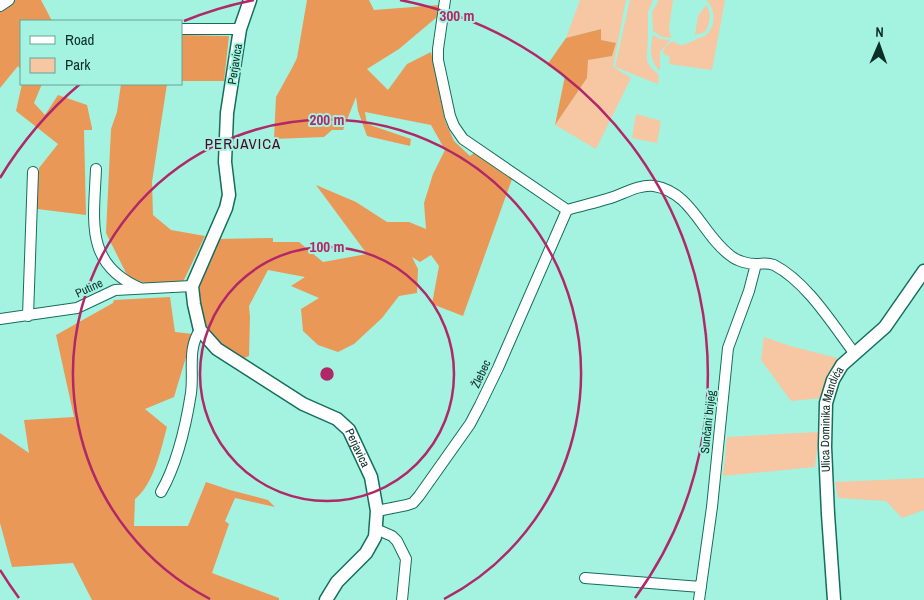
<svg xmlns="http://www.w3.org/2000/svg" width="924" height="600" font-family="'Archivo Narrow',sans-serif">
  <style>
    .green { fill: #f7c6a2 }
    .forest { fill: #e99858 }
    .lines { fill: none; stroke-linecap: round; stroke-linejoin: round }
    .minor-casing { stroke: #156d5e; stroke-width: 12 }
    .tertiary-casing { stroke: #156d5e; stroke-width: 15 }
    .minor { stroke: #fff; stroke-width: 10 }
    .tertiary { stroke: #fff; stroke-width: 12 }
    .ring { fill: none; stroke: #b12868; stroke-width: 2.5 }
    .labels { text-anchor: middle; dominant-baseline: central; stroke-width: 4; stroke-linejoin: round; paint-order: stroke }
    .street-label { font-size: 12px; fill: #0c2e27; stroke: #a4f3e0 }
    .quarter-label { font-size: 15px; letter-spacing: 1px; fill: #4c0a29; stroke: #a4f3e0 }
    .centre { fill: #b12868; stroke: #a4f3e0; stroke-width: 2.5 }
    .ring-label { font-size: 15px; text-anchor: middle; font-weight: bold; fill: #b12868; stroke: #a4f3e0; stroke-width: 4; stroke-linejoin: round; paint-order: stroke }
  </style>
  <rect width="100%" height="100%" fill="#a4f3e0"/>
  <path class="green" d="M 580,0 L 626,0 L 613,67 L 631,78 L 596,149 L 555,125 L 587,78 L 587,60 L 612,56 L 616,43 L 601,40 L 600,29 L 566,38 Z
    M 630,0 L 653,0 L 648,12 L 648,37 L 647,53 L 647,61 L 651,68 L 659,75 L 658,84 L 615,67 Z
    M 659,0 L 673,0 L 669,28 L 671,38 L 662,37 L 653,31 L 652,12 Z
    M 706,0 L 725,0 L 712,70 L 669,64 L 670,57 L 663,54 C 663,47 668,44 673,41 C 681,48 686,44 695,40 C 698,38 702,38 706,35 C 716,27 716,8 706,0 Z
    M 706,5 C 712,13 710,24 705,32 L 695,35 L 698,16 Z
    M 653,35 L 660,39 L 670,40 L 660,52 L 660,71 C 649,61 650,48 653,35 Z
    M 636,114 L 661,121 L 657,143 L 632,138 Z
    M 764,337 L 790,346 L 837,358 L 822,398 L 791,401 L 761,360 Z
    M 819,432 L 815,467 L 723,476 L 727,437 Z
    M 924,478 L 924,510 L 902,518 L 886,501 L 838,498 L 835,482 Z"/>
  <path class="forest" d="M 0,0 L 41,0 L 52,21 L 21,21 L 21,70 L 18,66 L 0,88 Z
    M 307,0 L 369,0 L 374,10 L 439,5 L 437,17 L 399,49 L 367,69 L 388,90 L 407,64 L 431,52 L 445,121 L 454,141 L 470,156 L 474,153 L 512,179 L 463,316 L 432,304 L 439,266 L 431,255 L 420,262 L 412,257 L 418,269 L 417,293 L 399,296 L 382,318 L 354,344 L 338,352 L 318,345 L 303,331 L 301,309 L 319,298 L 291,286 L 305,277 L 268,270 L 249,306 L 250,317 L 249,356 L 242,359 L 215,340 L 203,328 L 196,289 L 216,239 L 273,238 L 273,242 L 299,242 L 323,262 L 367,254 L 316,185 L 356,202 L 387,222 L 409,222 L 426,229 L 424,203 L 433,174 L 445,150 L 431,125 L 365,112 L 367,124 L 411,139 L 410,146 L 367,136 L 358,111 L 356,97 L 343,130 L 332,130 L 324,137 L 274,139 L 276,97 L 292,68 L 297,58 Z
    M 601,29 L 601,40 L 616,43 L 612,56 L 588,60 L 587,78 L 555,125 L 565,76 L 547,65 L 566,38 Z
    M 181,35 L 229,36 L 224,81 L 181,81 Z
    M 22,84 L 42,84 L 34,103 L 45,115 L 58,95 L 87,105 L 92,128 L 92,130 L 84,130 L 86,215 L 37,209 L 39,168 L 58,144 L 16,111 Z
    M 121,84 L 167,84 L 152,182 L 153,215 L 171,230 L 205,236 L 183,282 L 151,285 L 128,277 L 106,233 L 111,129 L 117,112 Z
    M 170,297 L 175,332 L 193,334 L 174,397 L 145,409 L 167,427 C 161,449 154,484 135,499 L 134,526 L 188,526 L 206,482 L 230,490 L 268,500 L 275,507 L 235,498 L 225,521 L 229,524 L 212,573 L 279,598 L 279,600 L 92,600 L 73,563 L 12,567 L 0,523 L 0,433 L 29,453 L 24,420 L 74,417 L 56,335 L 113,303 L 114,300 Z"/>
  <g class="lines">
    <g class="minor-casing">
      <path id="minor" d="M 445,0 L 438,49 L 438,60 L 450,116 L 454,126 L 463,139 L 567,210 C 580,206 594,203 607,199 C 622,195 638,184 654,186 C 692,192 702,235 731,256 C 737,261 748,264 756,264 C 763,264 766,262 774,265 C 807,282 833,325 855,354
        M 0,6 L 9,0
        M 181,29 L 240,29
        M 96,169 C 94,220 84,264 140,288
        M 28,316 L 33,172
        M 0,319 L 77,308 L 115,290 L 192,286
        M 161,492 C 177,464 186,425 191,393 C 194,371 187,349 200,330
        M 377,511 L 407,505 L 413,503 L 419,496 L 470,424 L 480,405 L 498,368 L 567,210
        M 376,529 L 392,536 L 397,541 L 406,559 L 402,600
        M 585,578 L 701,587
        M 699,600 L 712,507 L 728,348 L 749,291 L 756,264"/>
    </g>
    <g class="tertiary-casing">
      <g id="tertiary">
        <path id="s1" d="M 250,0 L 240,29 L 227,113 L 225,162 L 229,195 L 226,208 L 192,286 L 194,304 L 200,330 L 217,349 L 303,404 L 337,419 L 349,430 L 371,477 L 377,511 L 375,537 L 366,553 L 337,582 L 326,600"/>
        <path id="s2" d="M 834,600 L 828,514 L 825,447 L 826,403 L 833,380 L 842,365 L 885,327 L 924,271"/>
      </g>
    </g>
    <use href="#minor" class="minor"/>
    <use href="#tertiary" class="tertiary"/>
  </g>
  <g class="ring">
    <circle cx="327" cy="374" r="127"/>
    <path d="M210 599A254 254 0 1 1 444 599"/>
    <path d="M19 598A381 381 0 0 1 0 570M0 178A381 381 0 0 1 80 84M184 21A381 381 0 0 1 254 0M400 0A381 381 0 0 1 635 598"/>
  </g>
  <g class="labels">
    <g class="street-label">
      <text transform="translate(235 64) rotate(-81)">Perjavica</text>
      <text transform="translate(89 288) rotate(-25)">Putine</text>
      <text transform="translate(481 374) rotate(-65)">Žlebec</text>
      <text stroke="none"><textPath href="#s2" startOffset="182">Ulica Dominika Mandića</textPath></text>
      <text transform="translate(708 422) rotate(-84)">Sunčani brijeg</text>
      <text stroke="none"><textPath href="#s1" startOffset="542">Perjavica</textPath></text>
    </g>
    <g class="quarter-label">
      <text x="243" y="143">PERJAVICA</text>
    </g>
  </g>
  <circle cx="327" cy="374" r="8" class="centre"/>
  <g class="ring-label">
    <text x="457" y="21">300 m</text>
    <text x="327" y="125">200 m</text>
    <text x="327" y="252">100 m</text>
  </g>
  <rect x="20" y="20" width="162" height="65" fill="#a4f3e0" stroke="#67a496"/>
  <rect x="30" y="36" width="25" height="8" fill="#ffffff" stroke="#67a496"/>
  <text x="65" y="45" font-size="15" fill="#0c2e27">Road</text>
  <rect x="30" y="58" width="25" height="15" fill="#f7c6a2" stroke="#67a496"/>
  <text x="65" y="70" font-size="15" fill="#0c2e27">Park</text>
  <g transform="translate(879 45) rotate(2)" stroke="#a4f3e0" stroke-width="4" paint-order="stroke">
  <path d="M0-4L9 19L0 12L-9 19Z" fill="#0c2e27"/>
  <text y="-8" font-size="14" font-weight="bold" text-anchor="middle" fill="#0c2e27">N</text>
  </g>
</svg>
